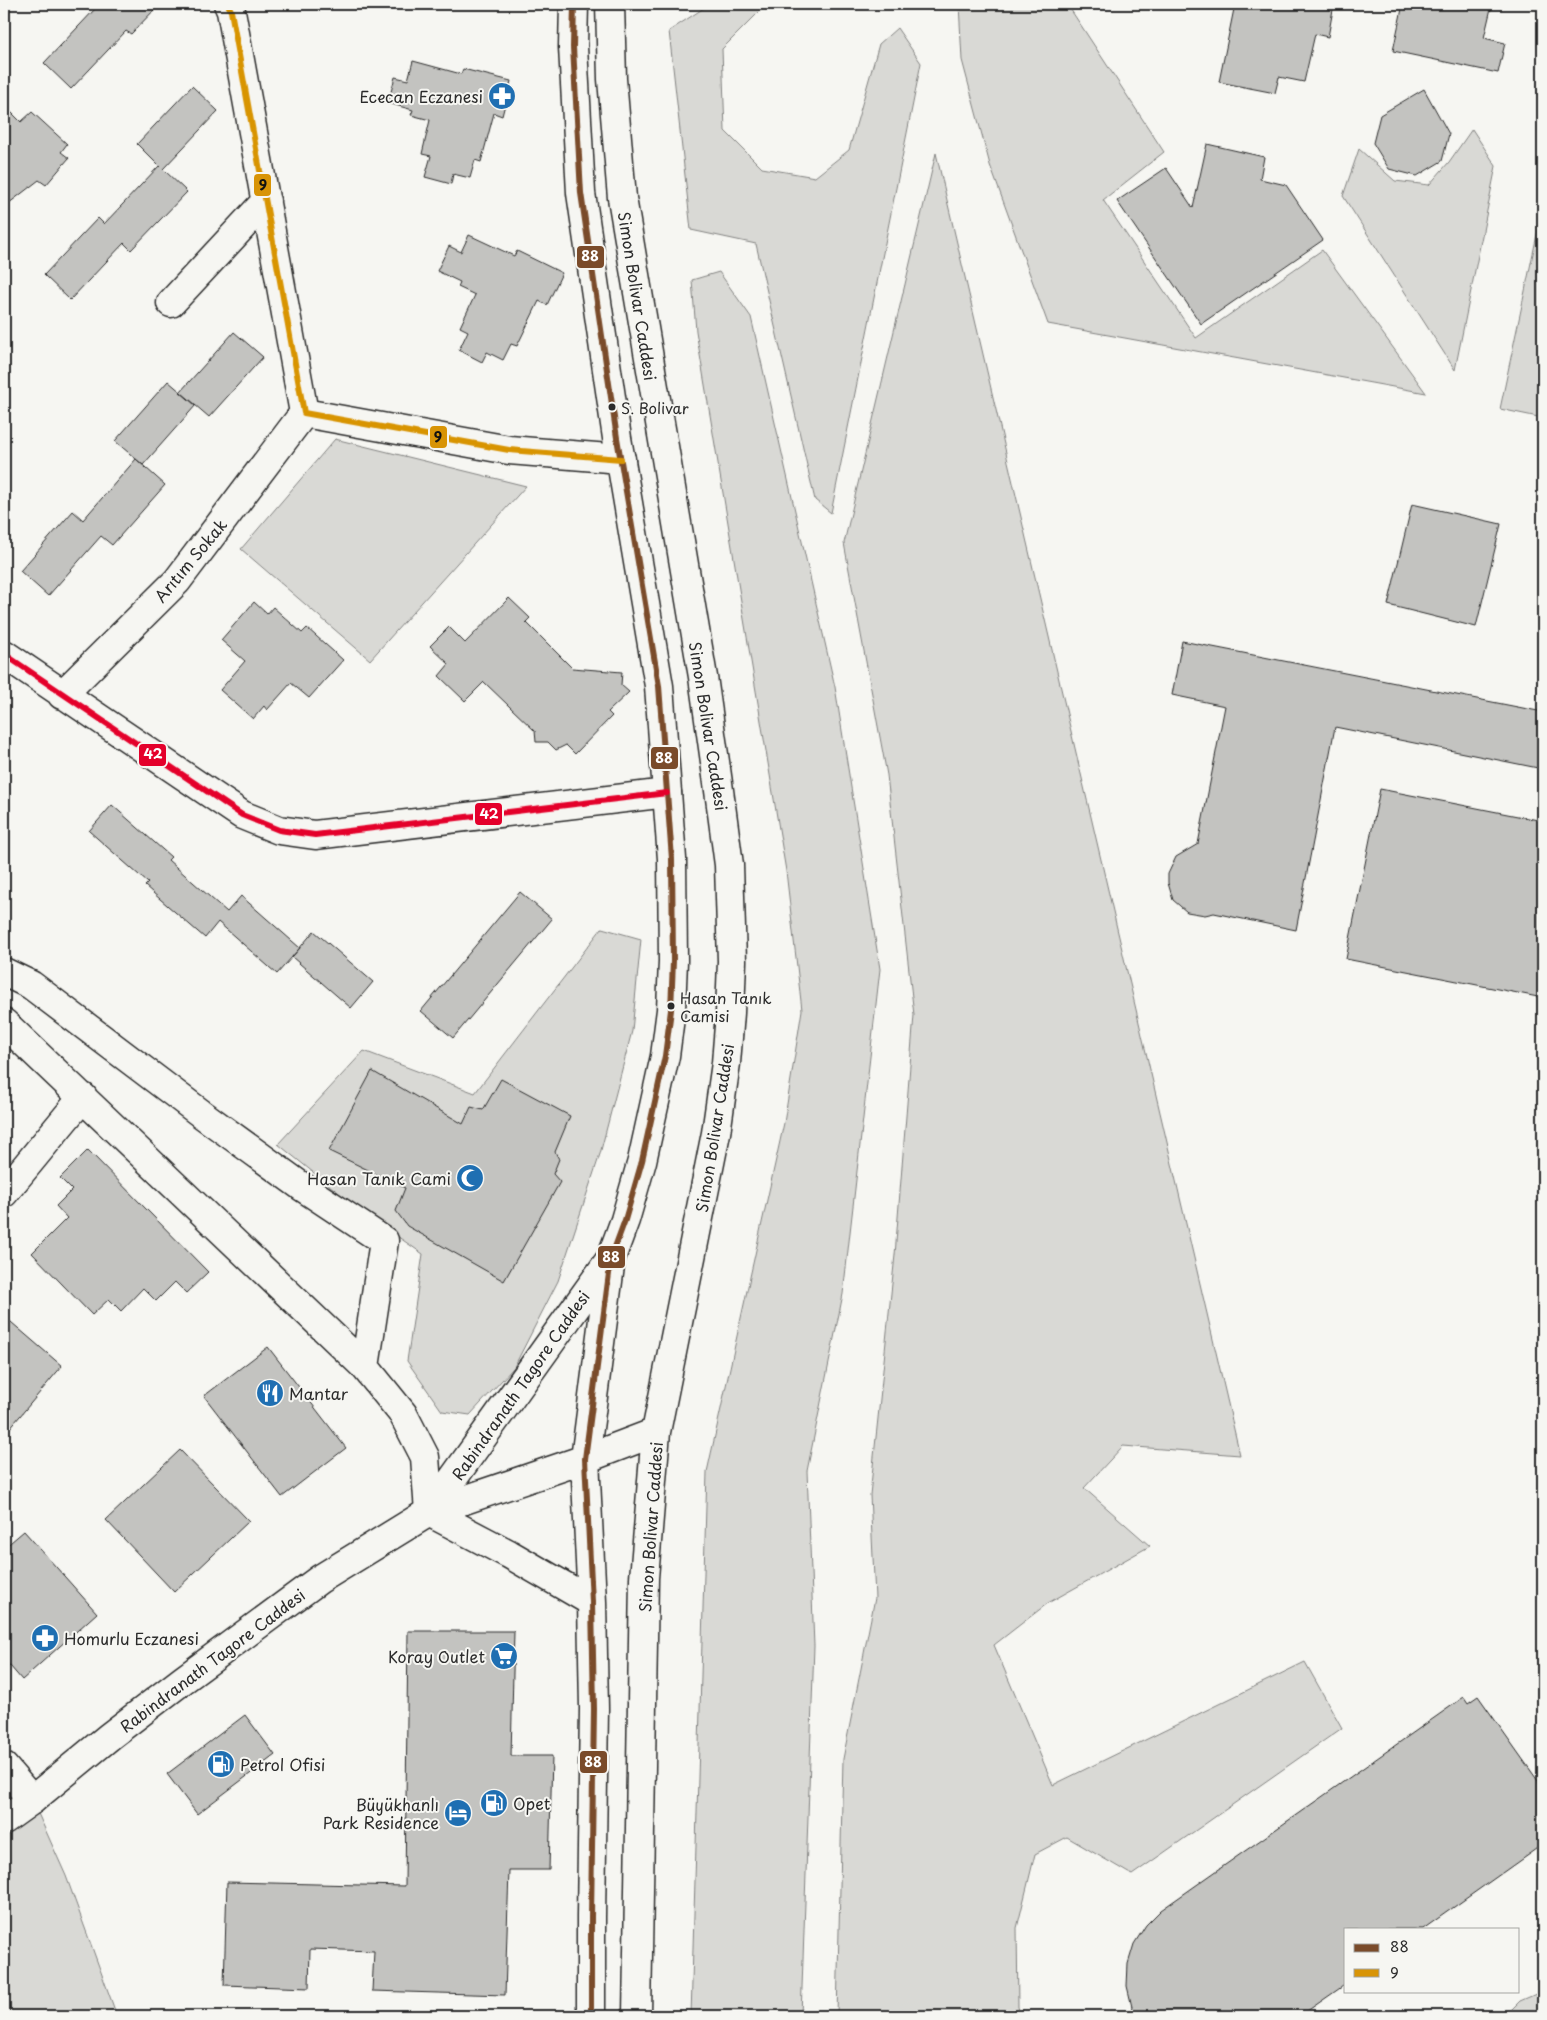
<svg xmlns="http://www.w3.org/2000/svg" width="1547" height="2020" font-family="'Playpen Sans',sans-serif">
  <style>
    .green { fill: #d9d9d5; stroke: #828280 }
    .building { fill: #c3c3c0; stroke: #2b2b2b }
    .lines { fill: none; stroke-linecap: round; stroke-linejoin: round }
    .minor-casing { stroke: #2b2b2b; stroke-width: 31 }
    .major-casing { stroke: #2b2b2b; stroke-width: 31 }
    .minor { stroke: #f6f6f2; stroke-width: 28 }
    .major { stroke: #f6f6f2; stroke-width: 28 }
    .bus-1-casing { stroke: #f6f6f2; stroke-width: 10 }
    .bus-2-casing { stroke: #f6f6f2; stroke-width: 10 }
    .bus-3-casing { stroke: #f6f6f2; stroke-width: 10 }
    .bus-1 { stroke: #7a4b2a; stroke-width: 6 }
    .bus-2 { stroke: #d89406; stroke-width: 6 }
    .bus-3 { stroke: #e4002b; stroke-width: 6 }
    .bus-dot { fill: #2b2b2b; stroke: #f6f6f2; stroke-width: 2 }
    .labels { text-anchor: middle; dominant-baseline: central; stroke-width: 4; stroke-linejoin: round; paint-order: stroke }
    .bus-label { font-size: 15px; fill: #2b2b2b; stroke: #f6f6f2; text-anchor: start }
    .poi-label { font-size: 16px; fill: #2b2b2b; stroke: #f6f6f2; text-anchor: end }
    .street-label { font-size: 16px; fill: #2b2b2b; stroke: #f6f6f2 }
    .line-badge { stroke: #f6f6f2; stroke-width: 2 }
    .badge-label { font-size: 14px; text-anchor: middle; font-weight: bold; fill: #fff }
    .pale-badge-label { font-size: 14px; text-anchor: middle; font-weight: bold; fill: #111 }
  </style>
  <rect width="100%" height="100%" fill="#f6f6f2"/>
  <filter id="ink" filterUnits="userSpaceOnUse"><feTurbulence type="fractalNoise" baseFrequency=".02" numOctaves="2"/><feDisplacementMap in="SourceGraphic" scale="10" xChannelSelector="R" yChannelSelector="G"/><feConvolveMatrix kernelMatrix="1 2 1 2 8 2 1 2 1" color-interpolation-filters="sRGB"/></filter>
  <g filter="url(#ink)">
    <path class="green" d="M 710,4 L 766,5 L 722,49 L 725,131 L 762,168 L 815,177 L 849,150 L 879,44 L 897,28 L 921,63 L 831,513 L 815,500 L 756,244 L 691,230 L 669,31 Z
      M 959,4 L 1067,4 L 1164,152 L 1103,200 L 1196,338 L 1322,250 L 1426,393 L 1048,324 L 990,165 L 962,60 Z
      M 1472,129 L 1496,166 L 1455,370 L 1343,196 L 1359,149 L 1395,181 L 1429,185 L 1449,162 Z
      M 936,153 L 1240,1455 L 1123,1446 L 1084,1488 L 1150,1546 L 1048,1603 L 994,1645 L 1053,1785 L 1305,1662 L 1342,1728 L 1132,1875 L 1067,1837 L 1035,1854 L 1017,1928 L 1018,2007 L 1021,2016 L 837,2016 L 843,1759 L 875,1598 L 870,1495 L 895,1255 L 914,1015 L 887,775 L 844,543 Z
      M 1543,206 L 1543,418 L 1500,409 Z
      M 719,272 L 751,317 L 835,687 L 880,969 L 843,1294 L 807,1471 L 814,1646 L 801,2016 L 691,2016 L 707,1472 L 784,1123 L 802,1010 L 786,871 L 696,331 L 692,280 Z
      M 335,439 L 526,486 L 370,660 L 241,549 Z
      M 602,928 L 641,939 L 632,1031 L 600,1154 L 558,1281 L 514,1367 L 470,1415 L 442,1411 L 407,1361 L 423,1254 L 365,1214 L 278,1144 L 364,1051 L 475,1093 Z
      M 32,1800 L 66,1876 L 117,2016 L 4,2016 L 4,1820 Z
      M 1543,1991 L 1543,2016 L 1505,2016 L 1520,2001 Z"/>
    <path class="building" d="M 91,4 L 160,4 L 131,34 L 126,31 L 71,89 L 44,63 L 96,8 Z
      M 1235,4 L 1334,4 L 1328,37 L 1315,34 L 1304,82 L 1279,77 L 1275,93 L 1219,82 Z
      M 1403,4 L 1492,4 L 1484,38 L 1505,43 L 1498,73 L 1393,51 Z
      M 413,61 L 461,74 L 463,69 L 511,81 L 502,116 L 494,113 L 481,162 L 475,160 L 470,178 L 453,174 L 451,184 L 425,177 L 431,156 L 422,154 L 430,120 L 411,115 L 413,110 L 388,103 L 395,77 L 408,80 Z
      M 192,86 L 218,111 L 163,169 L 187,192 L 131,250 L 124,243 L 70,300 L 44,275 L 98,218 L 104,224 L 159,166 L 160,167 L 137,144 Z
      M 1424,89 L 1449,134 L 1442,161 L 1417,176 L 1389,169 L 1373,143 L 1380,115 Z
      M 4,105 L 21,122 L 32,112 L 67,144 L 61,152 L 69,158 L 46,185 L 39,180 L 4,207 Z
      M 1207,144 L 1264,157 L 1260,179 L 1286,185 L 1323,240 L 1201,324 L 1117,201 L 1166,168 L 1193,208 Z
      M 469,235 L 514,256 L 517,251 L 562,273 L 547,305 L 539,301 L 517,346 L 511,344 L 503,360 L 487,352 L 482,362 L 459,350 L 468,331 L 460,327 L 475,295 L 458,287 L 460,282 L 437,271 L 449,246 L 461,252 Z
      M 234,332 L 263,357 L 209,417 L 180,392 Z
      M 168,381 L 196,405 L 143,465 L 115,441 Z
      M 136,459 L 165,485 L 112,545 L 101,536 L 48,596 L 20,571 L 73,511 L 83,520 Z
      M 1412,504 L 1501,524 L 1476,627 L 1388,605 Z
      M 509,598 L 530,618 L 526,622 L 572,668 L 622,672 L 621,685 L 629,692 L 608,712 L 612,716 L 575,754 L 566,745 L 556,750 L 548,742 L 536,742 L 535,731 L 484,682 L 465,701 L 439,676 L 449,664 L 430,646 L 449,627 L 465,643 Z
      M 254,602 L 267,614 L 273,607 L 302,633 L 307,628 L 343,660 L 309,698 L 291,683 L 267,710 L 264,706 L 253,719 L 220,690 L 245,661 L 221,640 Z
      M 1182,641 L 1543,712 L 1543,769 L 1335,727 L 1296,930 L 1214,913 L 1205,915 L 1187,912 L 1173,900 L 1168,883 L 1168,874 L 1176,857 L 1198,844 L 1225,706 L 1172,695 Z
      M 1380,789 L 1543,821 L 1543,998 L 1346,959 Z
      M 112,805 L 171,857 L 168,860 L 227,912 L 241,896 L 300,948 L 277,974 L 218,922 L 205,938 L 145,886 L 148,883 L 89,831 Z
      M 520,892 L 552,919 L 453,1038 L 421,1011 Z
      M 314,931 L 373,982 L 351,1008 L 292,957 Z
      M 372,1071 L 463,1124 L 471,1107 L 483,1110 L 501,1079 L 570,1116 L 555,1152 L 559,1159 L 553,1174 L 560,1182 L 504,1281 L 407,1226 L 396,1211 L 405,1188 L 329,1151 Z
      M 88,1150 L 208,1272 L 186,1293 L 175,1282 L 156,1301 L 143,1288 L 121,1311 L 109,1299 L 92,1315 L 32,1253 L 67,1218 L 56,1206 L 72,1190 L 60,1178 Z
      M 4,1316 L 62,1366 L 4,1435 Z
      M 268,1347 L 346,1448 L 282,1497 L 204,1396 Z
      M 180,1450 L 249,1521 L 174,1592 L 106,1520 Z
      M 24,1531 L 97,1613 L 22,1680 L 4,1659 L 4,1548 Z
      M 408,1631 L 514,1631 L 511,1756 L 552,1756 L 549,1870 L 509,1870 L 505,1995 L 372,1991 L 374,1951 L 310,1949 L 309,1988 L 224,1985 L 227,1882 L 405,1886 Z
      M 1478,1696 L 1543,1788 L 1543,1844 L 1423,1929 L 1346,1929 L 1346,1984 L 1300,2016 L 1137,2016 L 1132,2007 L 1127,1986 L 1128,1964 L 1134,1944 L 1146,1925 L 1161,1910 L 1464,1697 L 1468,1703 Z
      M 245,1715 L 275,1755 L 197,1814 L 167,1774 Z"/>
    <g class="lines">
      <g class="minor-casing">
        <path id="minor" d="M 228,4 L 231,11 L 304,413 L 509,450 L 621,459
          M 171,303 L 266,201
          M 4,654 L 242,815 L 279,830 L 315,835 L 667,793
          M 62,695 L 177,581 L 304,413
          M 4,972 L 31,985 L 199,1112 L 301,1186 L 384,1241 L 365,1367
          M 4,1023 L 365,1367 L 403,1414 L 425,1457 L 429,1512
          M 4,1193 L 83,1097
          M 4,1767 L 32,1800"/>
      </g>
      <g class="major-casing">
        <path id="major" d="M 574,4 L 573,47 L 581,193 L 617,438 L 659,686 L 672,859 L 673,961 L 671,1010 L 665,1056 L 642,1161 L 625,1220 L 611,1258 L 585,1459 L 592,1602 L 594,1709 L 591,1917 L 591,2016
          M 610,4 L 612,79 L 622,198 L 703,677 L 718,783 L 729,865 L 732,961 L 730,1013 L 726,1063 L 716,1133 L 656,1432 L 644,1578 L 637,2016
          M 429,1512 L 609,1261
          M 429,1512 L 509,1554 L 592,1602
          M 4,1820 L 32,1800 L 110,1736 L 183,1680 L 320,1579 L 429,1512 L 585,1459 L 656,1432"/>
      </g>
      <use href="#minor" class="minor"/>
      <use href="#major" class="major"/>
      <g class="bus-1-casing">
        <path id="bus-1" d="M 574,4 L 573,47 L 581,193 L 617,438 L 659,686 L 672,859 L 673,961 L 671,1010 L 665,1056 L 642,1161 L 625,1220 L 611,1258 L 585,1459 L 592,1602 L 594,1709 L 591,1917 L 591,2016"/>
      </g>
      <g class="bus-2-casing">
        <path id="bus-2" d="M 228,4 L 231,11 L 304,413 L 509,450 L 621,459"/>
      </g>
      <g class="bus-3-casing">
        <path id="bus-3" d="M 4,654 L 242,815 L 279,830 L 315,835 L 667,793"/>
      </g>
      <use href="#bus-1" class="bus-1"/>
      <use href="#bus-2" class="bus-2"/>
      <use href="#bus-3" class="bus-3"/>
    </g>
  </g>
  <defs>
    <g id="pharmacy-disc" transform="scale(1.4375)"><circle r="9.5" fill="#1f6fb2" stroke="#f6f6f2"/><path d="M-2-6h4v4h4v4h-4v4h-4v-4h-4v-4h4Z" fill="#fff"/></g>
    <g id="mosque-disc" transform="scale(1.4375)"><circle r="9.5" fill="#1f6fb2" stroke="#f6f6f2"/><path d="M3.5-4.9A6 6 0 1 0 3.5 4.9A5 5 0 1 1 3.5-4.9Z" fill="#fff"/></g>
    <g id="restaurant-disc" transform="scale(1.4375)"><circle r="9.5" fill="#1f6fb2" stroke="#f6f6f2"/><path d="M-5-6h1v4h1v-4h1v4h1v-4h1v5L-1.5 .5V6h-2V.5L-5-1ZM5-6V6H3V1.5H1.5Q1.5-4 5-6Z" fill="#fff"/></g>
    <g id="supermarket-disc" transform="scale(1.4375)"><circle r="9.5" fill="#1f6fb2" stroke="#f6f6f2"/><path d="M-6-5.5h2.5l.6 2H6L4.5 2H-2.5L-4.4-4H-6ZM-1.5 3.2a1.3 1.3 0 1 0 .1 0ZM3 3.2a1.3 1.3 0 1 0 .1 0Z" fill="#fff"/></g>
    <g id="fuel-disc" transform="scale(1.4375)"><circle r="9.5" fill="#1f6fb2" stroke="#f6f6f2"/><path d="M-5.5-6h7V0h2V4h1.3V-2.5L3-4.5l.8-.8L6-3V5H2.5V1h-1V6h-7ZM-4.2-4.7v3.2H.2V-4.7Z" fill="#fff"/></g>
    <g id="hotel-disc" transform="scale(1.4375)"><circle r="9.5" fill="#1f6fb2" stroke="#f6f6f2"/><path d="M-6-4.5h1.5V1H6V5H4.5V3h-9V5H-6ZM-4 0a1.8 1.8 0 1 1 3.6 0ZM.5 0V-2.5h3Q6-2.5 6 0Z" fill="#fff"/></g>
  </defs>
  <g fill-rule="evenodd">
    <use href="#pharmacy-disc" x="502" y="96"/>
    <use href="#mosque-disc" x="470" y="1178"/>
    <use href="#restaurant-disc" x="270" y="1393"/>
    <use href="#pharmacy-disc" x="45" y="1638"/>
    <use href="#supermarket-disc" x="504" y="1656"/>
    <use href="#fuel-disc" x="221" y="1764"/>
    <use href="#fuel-disc" x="494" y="1803"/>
    <use href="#hotel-disc" x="458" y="1813"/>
  </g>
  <g class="bus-dot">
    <circle cx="612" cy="407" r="4.5"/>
    <circle cx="671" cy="1006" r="4.5"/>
  </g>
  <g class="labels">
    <g class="bus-label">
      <text x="621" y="407">S. Bolivar</text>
      <text x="680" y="997">Hasan Tanık<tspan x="680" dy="18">Camisi</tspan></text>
    </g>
    <g class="poi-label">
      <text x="483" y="96">Ececan Eczanesi</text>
      <text x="451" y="1178">Hasan Tanık Cami</text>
      <text x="289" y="1393" text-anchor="start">Mantar</text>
      <text x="64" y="1638" text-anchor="start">Homurlu Eczanesi</text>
      <text x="485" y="1656">Koray Outlet</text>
      <text x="240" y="1764" text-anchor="start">Petrol Ofisi</text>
      <text x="513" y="1803" text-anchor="start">Opet</text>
      <text x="439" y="1804">Büyükhanlı<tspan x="439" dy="18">Park Residence</tspan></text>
    </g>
    <g class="street-label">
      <text transform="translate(638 296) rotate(81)">Simon Bolivar Caddesi</text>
      <text transform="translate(190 560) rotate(-50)">Arıtım Sokak</text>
      <text transform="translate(709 726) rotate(81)">Simon Bolivar Caddesi</text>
      <text transform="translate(714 1128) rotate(-81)">Simon Bolivar Caddesi</text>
      <text transform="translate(520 1385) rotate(-55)">Rabindranath Tagore Caddesi</text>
      <text transform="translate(650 1527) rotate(-86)">Simon Bolivar Caddesi</text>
      <text transform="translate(212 1660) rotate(-37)">Rabindranath Tagore Caddesi</text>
    </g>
  </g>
  <g class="line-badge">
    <rect x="253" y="173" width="19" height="24" rx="5" fill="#d89406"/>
    <rect x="576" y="245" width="29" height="24" rx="5" fill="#7a4b2a"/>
    <rect x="429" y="425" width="19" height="24" rx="5" fill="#d89406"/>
    <rect x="138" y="743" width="29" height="24" rx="5" fill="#e4002b"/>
    <rect x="650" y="746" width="29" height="24" rx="5" fill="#7a4b2a"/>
    <rect x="474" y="802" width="29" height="24" rx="5" fill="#e4002b"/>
    <rect x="597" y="1245" width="29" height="24" rx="5" fill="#7a4b2a"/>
    <rect x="579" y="1750" width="29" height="24" rx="5" fill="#7a4b2a"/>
  </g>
  <g class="badge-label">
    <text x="590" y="261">88</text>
    <text x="153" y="759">42</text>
    <text x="664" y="763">88</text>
    <text x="489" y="819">42</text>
    <text x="611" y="1262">88</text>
    <text x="593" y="1767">88</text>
  </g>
  <g class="pale-badge-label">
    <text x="263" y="190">9</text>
    <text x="438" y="442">9</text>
  </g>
  <rect width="1547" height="2020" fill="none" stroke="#f6f6f2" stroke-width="20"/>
  <rect x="10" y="10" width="1527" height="2000" fill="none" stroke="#2b2b2b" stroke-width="2" filter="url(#ink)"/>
  <rect x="1344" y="1928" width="175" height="65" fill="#f6f6f2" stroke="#a5a5a2"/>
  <rect x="1354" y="1944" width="25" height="8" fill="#7a4b2a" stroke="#a5a5a2"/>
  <text x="1390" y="1952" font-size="15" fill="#2b2b2b">88</text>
  <rect x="1354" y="1969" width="25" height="8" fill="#d89406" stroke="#a5a5a2"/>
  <text x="1390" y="1978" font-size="15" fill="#2b2b2b">9</text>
</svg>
